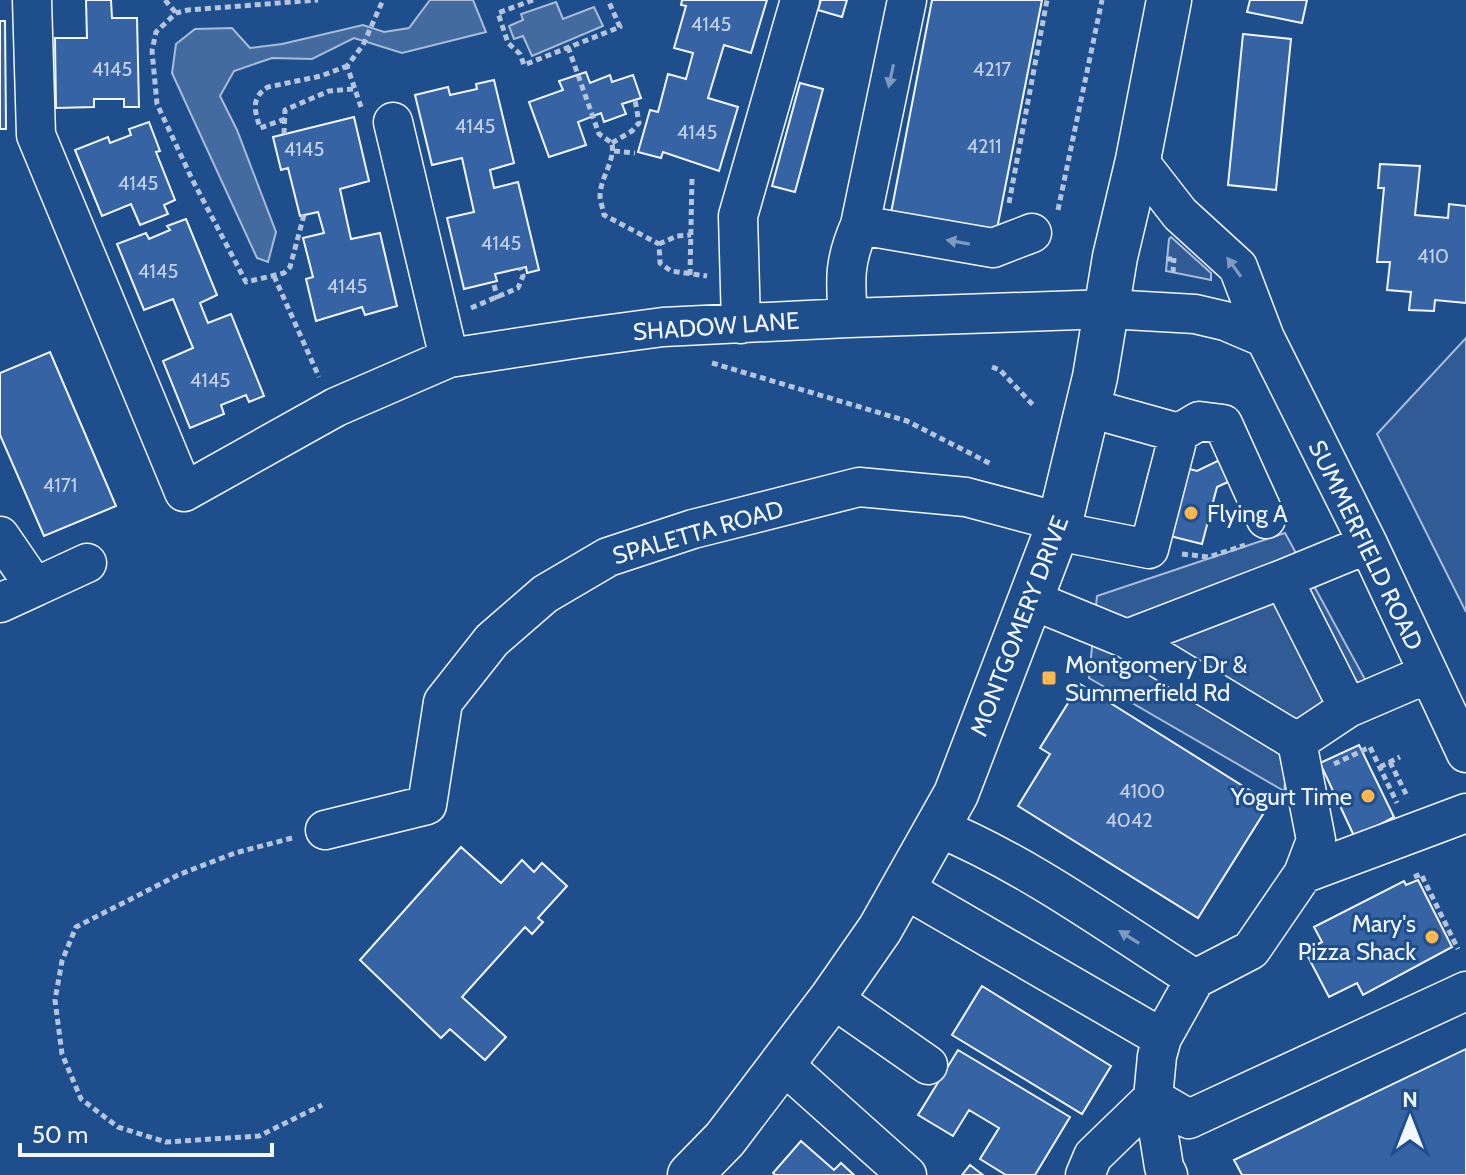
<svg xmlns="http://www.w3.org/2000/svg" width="1466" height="1175" font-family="Cabin,sans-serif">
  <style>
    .built { fill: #305b95; stroke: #a8bbd7; stroke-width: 2 }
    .water { fill: #446ba0; stroke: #a8bbd7; stroke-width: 2 }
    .building { fill: #3563a3; stroke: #f2f6ff; stroke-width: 2 }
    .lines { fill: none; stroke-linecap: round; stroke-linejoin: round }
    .minor-casing { stroke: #f2f6ff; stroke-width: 41 }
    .major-casing { stroke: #f2f6ff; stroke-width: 47 }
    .path { stroke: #b3c4dc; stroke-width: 5; stroke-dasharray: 6 4; stroke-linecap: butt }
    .minor { stroke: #1f4e8c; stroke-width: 38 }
    .major { stroke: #1f4e8c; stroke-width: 44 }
    .oneway { fill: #7e9ac0 }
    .poi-dot { fill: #ffb74d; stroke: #1f4e8c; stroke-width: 3 }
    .labels { text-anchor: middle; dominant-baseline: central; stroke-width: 6; stroke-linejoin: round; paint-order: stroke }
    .number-label { font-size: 20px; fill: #c3d1e8 }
    .street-label { font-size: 24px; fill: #f2f6ff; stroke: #1f4e8c }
    .poi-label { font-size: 24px; fill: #f2f6ff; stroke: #1f4e8c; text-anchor: start }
  </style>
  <rect width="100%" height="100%" fill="#1f4e8c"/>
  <path class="built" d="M 1171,237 L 1211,273 L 1211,280 L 1166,271 L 1169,239 Z
    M 1466,338 L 1466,612 L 1377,434 Z
    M 1285,533 L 1367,683 L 1289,753 L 1284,791 L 1089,678 L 1097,596 Z"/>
  <path class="water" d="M 430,0 L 473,0 L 486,32 L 402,53 L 354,38 L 312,59 L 272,58 L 234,71 L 220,96 L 237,130 L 276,232 L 268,262 L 257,258 L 172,73 L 176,44 L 195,29 L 232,28 L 250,48 L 282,44 L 363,25 L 384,32 L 409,28 Z
    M 556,2 L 563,19 L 594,7 L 603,26 L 532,56 L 523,36 L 514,39 L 509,26 L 523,20 L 521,14 Z"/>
  <path class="building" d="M 86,0 L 111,0 L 112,18 L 137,18 L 139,107 L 124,107 L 124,99 L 94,99 L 94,107 L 56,108 L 55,38 L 87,38 Z
    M 682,0 L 767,0 L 751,53 L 724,45 L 708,98 L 738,107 L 719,171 L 663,152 L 661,158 L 638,152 L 650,110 L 658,112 L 668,74 L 686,79 L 693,53 L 674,48 L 686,6 L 681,5 Z
    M 821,0 L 847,0 L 842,17 L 818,10 Z
    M 932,0 L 1042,0 L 996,234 L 891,213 Z
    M 1250,0 L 1307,0 L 1302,23 L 1247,12 Z
    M 0,21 L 5,21 L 6,129 L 0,129 Z
    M 1243,34 L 1291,39 L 1276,190 L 1228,185 Z
    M 586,72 L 590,83 L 610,75 L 612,82 L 633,75 L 641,98 L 622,104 L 626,114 L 604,122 L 601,113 L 578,122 L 586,145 L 549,157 L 529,102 L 563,90 L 559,81 Z
    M 494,80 L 514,163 L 490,170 L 494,188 L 518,182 L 539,270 L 527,273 L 526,267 L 495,274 L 497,281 L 464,289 L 447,218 L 474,212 L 462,158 L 432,165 L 415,95 L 448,87 L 450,95 L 477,89 L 476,84 Z
    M 800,83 L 823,89 L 795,192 L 772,186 Z
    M 354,117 L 369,181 L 340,189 L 351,239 L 380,233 L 397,306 L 365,315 L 362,307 L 316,321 L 306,279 L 313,277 L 303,238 L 324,233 L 318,212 L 300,216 L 288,168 L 281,170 L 273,137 Z
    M 149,122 L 160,151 L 156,152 L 175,200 L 164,205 L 168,214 L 140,225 L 131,204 L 102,216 L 75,150 L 108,137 L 110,143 L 131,135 L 129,129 Z
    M 1380,164 L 1420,166 L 1415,215 L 1448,218 L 1449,204 L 1466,206 L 1466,303 L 1435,300 L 1434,311 L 1409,310 L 1411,292 L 1387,290 L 1390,262 L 1377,262 L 1384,188 L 1378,188 Z
    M 186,219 L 217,295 L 200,303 L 208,323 L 231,314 L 264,396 L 249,402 L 246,395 L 221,405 L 224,414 L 190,428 L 163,361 L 193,348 L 173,299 L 144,310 L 117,244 L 146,233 L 149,239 L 170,230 L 167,226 Z
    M 50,352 L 116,506 L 44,536 L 0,435 L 0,373 Z
    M 1230,455 L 1241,476 L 1217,487 L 1202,544 L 1166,535 L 1177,491 L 1146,483 L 1153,459 L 1197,471 Z
    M 1080,684 L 1270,803 L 1198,918 L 1018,806 L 1050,754 L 1040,748 Z
    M 1359,745 L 1394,817 L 1355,838 L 1320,763 Z
    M 461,847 L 501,883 L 522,860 L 534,872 L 542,863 L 567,886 L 538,918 L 543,922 L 532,934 L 525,927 L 462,997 L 506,1037 L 485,1060 L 450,1029 L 441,1038 L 360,960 Z
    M 1418,880 L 1452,947 L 1363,995 L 1357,983 L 1329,997 L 1305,951 L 1322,942 L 1314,927 L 1404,881 L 1406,885 Z
    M 982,986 L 1111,1066 L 1082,1114 L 952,1035 Z
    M 1466,1049 L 1466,1175 L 1242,1175 L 1234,1160 Z
    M 958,1050 L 1070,1117 L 1035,1175 L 1006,1175 L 980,1159 L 999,1128 L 969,1110 L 953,1136 L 918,1115 Z
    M 801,1141 L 834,1170 L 841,1163 L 854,1175 L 775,1175 L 773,1173 Z
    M 970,1165 L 983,1175 L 962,1175 Z"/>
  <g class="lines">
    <g class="minor-casing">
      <path id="minor" d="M 32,0 L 36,135 L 184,492 L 336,407 L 449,358 L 581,338 L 663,327 L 848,318 L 1108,309 L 1195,314 L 1225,321 L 1265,338
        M 393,122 L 449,358
        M 1138,160 L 1180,214 L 1238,267 L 1265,338 L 1368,544 L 1466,753
        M 860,225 L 993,248 L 1032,233
        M 848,318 C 845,279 844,261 860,225 L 907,0
        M 741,324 L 738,216 L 800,0
        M 1089,408 L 1179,433
        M 1057,531 L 1149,549 L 1179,433 L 1199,421 L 1223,424 L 1266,519
        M 0,536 L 35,587 L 0,603
        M 1283,579 L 1368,544
        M 35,587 L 87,563
        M 1032,600 L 1127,639 L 1297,742 L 1316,840 L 1303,874
        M 1127,639 L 1283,579 L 1348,708
        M 1297,742 L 1348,708 L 1427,674
        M 937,827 C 1029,865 1111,926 1195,979
        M 325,830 L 427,805 L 443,702 L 492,640 L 545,594 L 608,557 L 693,529 L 859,487 L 966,497 L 1060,522
        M 903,888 L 1162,1038
        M 832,998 L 928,1065
        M 784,1065 L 907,1175
        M 1085,1175 L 1093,1156 L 1153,1098 L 1189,1119 L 1466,991
        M 1168,1175 L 1164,1167 L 1153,1098 L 1157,1056 L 1162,1038 L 1195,979 L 1251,950 L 1303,874 L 1466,813"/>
    </g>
    <g class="major-casing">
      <path id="major" d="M 690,1175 L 725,1139 L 832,998 L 880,929 L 956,794 L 1060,522 L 1095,377 L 1115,257 L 1138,160 L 1169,0"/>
    </g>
    <path class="path" d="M 165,0 L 176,13
      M 533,0 L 498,13 L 508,43 L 520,54 L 524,65 L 620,27 L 608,0
      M 568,47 L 599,134 L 612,143 C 615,162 601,176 600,195 C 600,201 603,209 604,215 L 659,244 L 660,263 L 671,271 L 707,276
      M 361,107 L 347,66 L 363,45 L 383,0
      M 285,119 L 260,128 C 255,111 250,98 268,87 L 321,76 L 347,66
      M 284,134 L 285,110 L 329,91 L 354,89
      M 612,143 L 632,131 L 639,123 L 635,100
      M 614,151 L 635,153
      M 1009,203 L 1047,0
      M 1058,210 L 1102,0
      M 304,215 L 290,267 L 284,273 L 246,282 L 192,179 L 157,104 L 152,51 L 156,32 L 176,13 L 188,10 L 318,0
      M 659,244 L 677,236 L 691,235
      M 1166,259 L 1174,259
      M 1173,273 L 1174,258
      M 690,275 L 692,177
      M 274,276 L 319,377
      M 494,285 L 498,299
      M 471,308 L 518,288 L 523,276 L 520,268
      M 712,363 L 907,421 L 991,464
      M 992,367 L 1000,370 L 1033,405
      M 1182,554 L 1209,557 L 1245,545
      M 1390,762 L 1408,798
      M 1334,764 L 1370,747 L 1397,803
      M 1380,767 L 1400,757
      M 292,838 L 235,853 L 178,875 L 76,927 L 62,961 L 55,1000 L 62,1054 L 81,1099 L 118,1127 L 166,1142 L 259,1136 L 322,1105
      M 1414,877 L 1421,874 L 1458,949"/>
    <use href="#minor" class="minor"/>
    <use href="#major" class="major"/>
  </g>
  <defs><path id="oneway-solid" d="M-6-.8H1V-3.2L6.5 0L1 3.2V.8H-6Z" transform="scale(2)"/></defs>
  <g class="oneway">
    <use href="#oneway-solid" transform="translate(891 76) rotate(102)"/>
    <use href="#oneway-solid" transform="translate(958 242) rotate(-170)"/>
    <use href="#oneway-solid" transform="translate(1234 267) rotate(-126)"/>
    <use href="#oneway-solid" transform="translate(1129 937) rotate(-148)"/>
  </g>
  <g class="poi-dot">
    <circle cx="1191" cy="513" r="8"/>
    <rect x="1041" y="670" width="16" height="16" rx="4"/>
    <circle cx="1368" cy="796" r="8"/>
    <circle cx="1432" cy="937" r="8"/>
  </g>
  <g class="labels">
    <g class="number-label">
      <text x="711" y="24">4145</text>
      <text x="112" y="69">4145</text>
      <text x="992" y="69">4217</text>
      <text x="475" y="126">4145</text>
      <text x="697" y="132">4145</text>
      <text x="984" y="146">4211</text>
      <text x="304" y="149">4145</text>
      <text x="138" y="183">4145</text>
      <text x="501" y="243">4145</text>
      <text x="1433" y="256">410</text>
      <text x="158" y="271">4145</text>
      <text x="347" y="286">4145</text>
      <text x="210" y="380">4145</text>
      <text x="60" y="485">4171</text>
      <text x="1142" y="791">4100</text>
      <text x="1129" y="820">4042</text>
    </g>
    <g class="street-label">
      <text transform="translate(716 326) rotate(-4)">SHADOW LANE</text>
      <text transform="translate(698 532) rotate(-16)">SPALETTA ROAD</text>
      <text transform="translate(1366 545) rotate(64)">SUMMERFIELD ROAD</text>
      <text transform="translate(1019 626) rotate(-69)">MONTGOMERY DRIVE</text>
    </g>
    <g class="poi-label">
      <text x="1207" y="513">Flying A</text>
      <text x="1065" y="664">Montgomery Dr &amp;<tspan x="1065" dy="28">Summerfield Rd</tspan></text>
      <text x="1352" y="796" text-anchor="end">Yogurt Time</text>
      <text x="1416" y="923" text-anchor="end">Mary's<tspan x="1416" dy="28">Pizza Shack</tspan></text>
    </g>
  </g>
  <g transform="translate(1410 1119)" stroke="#1f4e8c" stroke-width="6" paint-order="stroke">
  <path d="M0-6L14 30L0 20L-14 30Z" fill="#f2f6ff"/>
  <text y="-12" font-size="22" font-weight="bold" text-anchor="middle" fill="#f2f6ff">N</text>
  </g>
  <path d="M20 1143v12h252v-12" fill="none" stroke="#f2f6ff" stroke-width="4"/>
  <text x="32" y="1143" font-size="24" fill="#f2f6ff" stroke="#1f4e8c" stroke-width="6" paint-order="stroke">50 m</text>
</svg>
